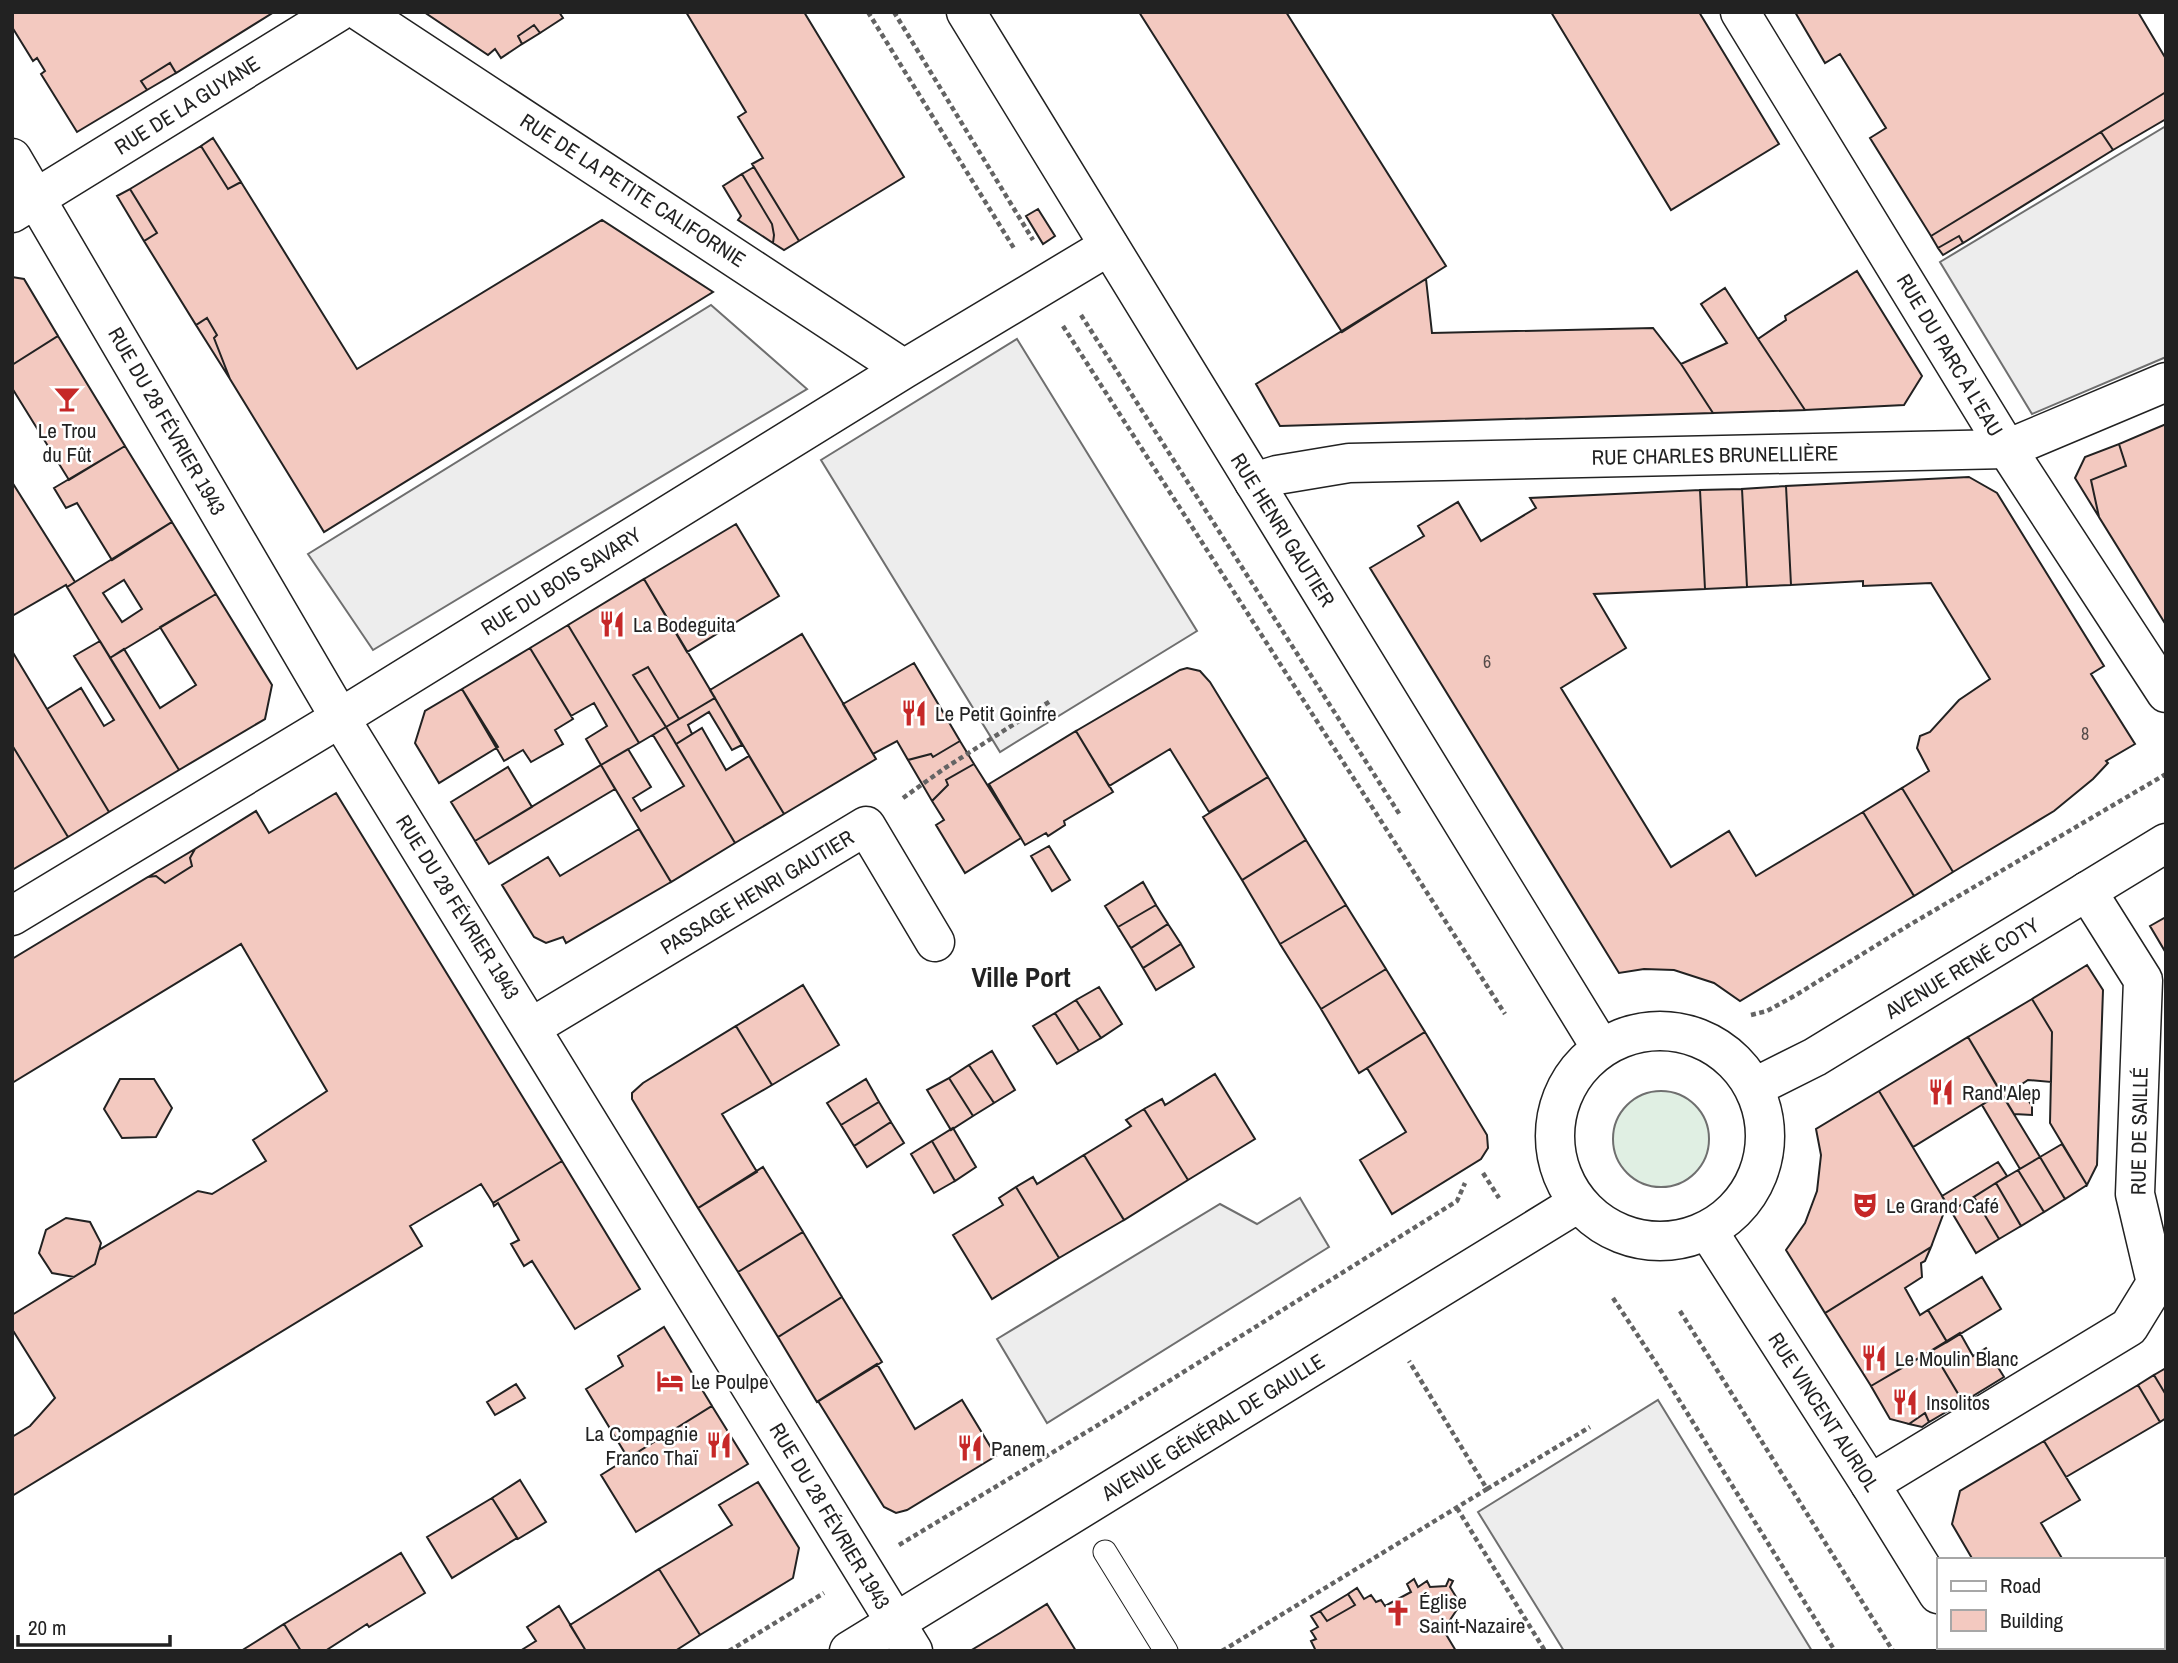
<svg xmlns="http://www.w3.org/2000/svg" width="2178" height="1663" font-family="'Archivo Narrow',sans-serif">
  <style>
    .green { fill: #e0efe3; stroke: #6f6f6f; stroke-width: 2 }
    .parking { fill: #ededed; stroke: #6f6f6f; stroke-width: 2 }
    .building { fill: #f3c9c0; stroke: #222; stroke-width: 2; fill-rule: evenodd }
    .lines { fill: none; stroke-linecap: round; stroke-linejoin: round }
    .service-casing { stroke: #222; stroke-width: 25 }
    .minor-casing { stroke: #222; stroke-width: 41 }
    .tertiary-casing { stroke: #222; stroke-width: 41 }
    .secondary-casing { stroke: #222; stroke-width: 41 }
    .path { stroke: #646464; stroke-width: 4.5; stroke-dasharray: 5 3.5; stroke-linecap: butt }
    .service { stroke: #fff; stroke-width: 23 }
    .minor { stroke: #fff; stroke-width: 38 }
    .tertiary { stroke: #fff; stroke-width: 38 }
    .secondary { stroke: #fff; stroke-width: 38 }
    .labels { text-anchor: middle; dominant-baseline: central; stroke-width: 5; stroke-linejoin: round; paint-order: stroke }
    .number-label { font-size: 18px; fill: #564c4a }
    .street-label { font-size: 21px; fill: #222; stroke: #fff }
    .poi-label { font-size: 21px; fill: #222; stroke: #fff; text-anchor: start }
    .district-label { font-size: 28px; font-weight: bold; fill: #222; stroke: #fff }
  </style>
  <rect width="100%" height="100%" fill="#fff"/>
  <path class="green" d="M1613 1139a48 48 0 1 1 96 0a48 48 0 1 1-96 0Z"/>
  <path class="parking" d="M 2166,126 L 2166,357 L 2032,414 L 1940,262 Z
    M 711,305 L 807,389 L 373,650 L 308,554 Z
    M 1017,339 L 1197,631 L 1000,752 L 821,460 Z
    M 1300,1198 L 1329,1247 L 1047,1423 L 997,1339 L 1220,1204 L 1257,1224 Z
    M 1658,1400 L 1812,1651 L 1564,1651 L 1478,1512 Z"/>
  <path class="building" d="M 12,12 L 274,12 L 176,73 L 170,63 L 141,81 L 147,90 L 77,132 L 41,74 L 45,71 L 37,58 L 33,61 L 12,27 Z
    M 424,12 L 559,12 L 563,18 L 540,33 L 534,25 L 518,36 L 522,44 L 501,58 L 495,49 L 488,55 Z
    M 686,12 L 804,12 L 904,177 L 799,241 L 752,164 L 763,158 L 738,117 L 746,112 Z
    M 1139,12 L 1286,12 L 1446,266 L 1342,332 Z
    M 1551,12 L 1699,12 L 1779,144 L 1671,210 Z
    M 1795,12 L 2138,12 L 2166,59 L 2166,92 L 1931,236 L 1870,138 L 1886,128 L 1840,54 L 1825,63 Z
    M 534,25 L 540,33 L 522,44 L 518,36 Z
    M 170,63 L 176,73 L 147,90 L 141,81 Z
    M 2166,92 L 2166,119 L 2113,150 L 2101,132 Z
    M 2101,132 L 2113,150 L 1963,243 L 1959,236 L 1938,248 L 1931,236 Z
    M 213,138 L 241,182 L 228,189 L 201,146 Z
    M 201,146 L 228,189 L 241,182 L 357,369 L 602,220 L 713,292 L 324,532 L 230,379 L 214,338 L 217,335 L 207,318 L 196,325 L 144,241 L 157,233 L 130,189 Z
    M 754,167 L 799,241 L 784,250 L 773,243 L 774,235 L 772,224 L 742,174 Z
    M 742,174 L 772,224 L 774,235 L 773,243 L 738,220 L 741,216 L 723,186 Z
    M 130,189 L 157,233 L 144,241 L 117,196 Z
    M 1038,209 L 1055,236 L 1043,244 L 1026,216 Z
    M 1959,236 L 1963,243 L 1943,255 L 1938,248 Z
    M 1857,271 L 1922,376 L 1904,405 L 1805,410 L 1758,339 L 1786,320 L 1785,316 Z
    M 12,277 L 24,279 L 58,336 L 12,365 Z
    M 1426,279 L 1432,333 L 1653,328 L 1681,364 L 1713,413 L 1280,426 L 1256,384 Z
    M 1725,288 L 1758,339 L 1805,410 L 1713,413 L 1681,364 L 1727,343 L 1701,304 Z
    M 207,318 L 217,335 L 214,338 L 230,379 L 196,325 Z
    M 58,336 L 125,446 L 69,480 L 12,388 L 12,365 Z
    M 2166,424 L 2166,625 L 2099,517 L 2091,480 L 2126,466 L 2119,444 Z
    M 2119,444 L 2126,466 L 2091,480 L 2099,517 L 2075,478 L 2085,457 Z
    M 125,446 L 172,522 L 112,560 L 77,503 L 66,508 L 54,488 Z
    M 1969,477 L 1997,493 L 2104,666 L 2091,674 L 2135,744 L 2106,761 L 2108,763 L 2093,779 L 2054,811 L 1953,872 L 1902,788 L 1929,771 L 1917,748 L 1920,736 L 1930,732 L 1959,700 L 1990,679 L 1931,583 L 1863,586 L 1863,581 L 1791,585 L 1786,486 Z
    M 12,482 L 75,582 L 67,587 L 66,585 L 12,616 Z
    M 1786,486 L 1791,585 L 1747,587 L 1742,489 Z
    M 1742,489 L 1747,587 L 1705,589 L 1700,490 Z
    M 1700,490 L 1705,589 L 1594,594 L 1626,648 L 1561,688 L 1671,867 L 1729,831 L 1756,876 L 1863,812 L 1914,896 L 1740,1001 L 1714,983 L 1674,970 L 1644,969 L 1619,973 L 1370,568 L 1424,536 L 1418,526 L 1458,502 L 1481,541 L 1536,508 L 1530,498 Z
    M 172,522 L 216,594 L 110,658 L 67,587 ZM 124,580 L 142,609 L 122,622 L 103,593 Z
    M 736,524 L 779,596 L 687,652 L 644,579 Z
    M 644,579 L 715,698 L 679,719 L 648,667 L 633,675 L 666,727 L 639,743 L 568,625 Z
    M 216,594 L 272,685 L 265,719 L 179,770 L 110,658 L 124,649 L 160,708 L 196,685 L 160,627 Z
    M 568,625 L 639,743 L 601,765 L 586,739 L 607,726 L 594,703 L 571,716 L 530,648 Z
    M 802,634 L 876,759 L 784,814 L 710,690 Z
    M 100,641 L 179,770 L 109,812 L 47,709 L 81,688 L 104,726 L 114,720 L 74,656 Z
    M 530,648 L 573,719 L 555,730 L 563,744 L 531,762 L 523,750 L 504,761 L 462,689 Z
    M 12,651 L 109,812 L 68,837 L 12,745 Z
    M 914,663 L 960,741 L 933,757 L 931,754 L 908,760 L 897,741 L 873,754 L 843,704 Z
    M 648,667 L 679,719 L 666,727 L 633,675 Z
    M 1187,668 L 1200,671 L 1210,682 L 1268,777 L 1209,812 L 1170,749 L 1109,786 L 1076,731 L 1180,670 Z
    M 462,689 L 498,747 L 439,783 L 415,743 L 425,711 Z
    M 715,698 L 742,745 L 732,750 L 709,712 L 688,725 L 692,734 L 676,744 L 666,727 Z
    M 666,727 L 735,843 L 671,882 L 601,765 L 628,749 L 651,787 L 633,798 L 641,811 L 684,786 L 653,735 Z
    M 702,728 L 726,770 L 749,756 L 784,814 L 735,843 L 676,744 Z
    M 1076,731 L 1113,792 L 1064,821 L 1065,825 L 1048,836 L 1046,833 L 1025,845 L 989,784 Z
    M 960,741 L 974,764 L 946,780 L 948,785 L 932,801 L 908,760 L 931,754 L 933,757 Z
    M 12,745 L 68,837 L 12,870 Z
    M 974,764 L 1021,838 L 965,873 L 936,825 L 944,820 L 932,801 L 948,785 L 946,780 Z
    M 601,765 L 615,789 L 489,864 L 475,841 Z
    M 508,767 L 532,807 L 475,841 L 451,802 Z
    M 1268,777 L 1306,840 L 1242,880 L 1203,817 Z
    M 1902,788 L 1953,872 L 1914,896 L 1863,812 Z
    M 336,793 L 562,1161 L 493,1203 L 481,1184 L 410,1226 L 422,1246 L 12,1496 L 12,1437 L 30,1426 L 55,1398 L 12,1329 L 12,1315 L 95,1264 L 99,1250 L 198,1191 L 212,1194 L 266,1161 L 253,1140 L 327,1091 L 241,944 L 12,1083 L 12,959 L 148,877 L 156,876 L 165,883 L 192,866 L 190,858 L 195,849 L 256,811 L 269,833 Z
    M 639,829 L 671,882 L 566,943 L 563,937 L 546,943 L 534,937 L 502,885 L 548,857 L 560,876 Z
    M 1306,840 L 1346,905 L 1280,944 L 1242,880 Z
    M 1049,846 L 1070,880 L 1052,891 L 1031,856 Z
    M 195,849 L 190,858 L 192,866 L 165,883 L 156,876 L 148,877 Z
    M 1143,882 L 1156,905 L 1118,927 L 1105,906 Z
    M 1156,905 L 1168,924 L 1131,948 L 1118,927 Z
    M 1346,905 L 1386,969 L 1321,1009 L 1280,944 Z
    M 2166,917 L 2166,953 L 2150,926 Z
    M 1168,924 L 1181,944 L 1143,968 L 1131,948 Z
    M 1181,944 L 1194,967 L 1156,990 L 1143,968 Z
    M 2087,965 L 2103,990 L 2097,1165 L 2087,1185 L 2050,1123 L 2052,1032 L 2032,999 Z
    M 1386,969 L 1425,1032 L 1359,1073 L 1321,1009 Z
    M 803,985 L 839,1045 L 772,1085 L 736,1026 Z
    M 1099,987 L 1122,1024 L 1101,1038 L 1076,1000 Z
    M 2032,999 L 2052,1032 L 2051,1082 L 2028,1080 L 2019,1086 L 2032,1106 L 2032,1115 L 2014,1114 L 1968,1037 Z
    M 1076,1000 L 1101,1038 L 1079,1051 L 1055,1013 Z
    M 1055,1013 L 1079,1051 L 1057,1064 L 1033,1026 Z
    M 736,1026 L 772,1085 L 722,1114 L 757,1172 L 698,1208 L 632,1099 L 632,1093 L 643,1083 Z
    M 1425,1032 L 1487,1135 L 1488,1148 L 1481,1159 L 1392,1214 L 1360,1160 L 1406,1132 L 1367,1068 Z
    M 1968,1037 L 2001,1093 L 1913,1147 L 1879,1091 Z
    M 992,1051 L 1015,1090 L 994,1103 L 969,1065 Z
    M 969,1065 L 994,1103 L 973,1116 L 949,1078 Z
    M 1215,1074 L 1255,1139 L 1188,1180 L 1144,1109 L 1162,1099 L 1165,1105 Z
    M 949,1078 L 973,1116 L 951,1130 L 927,1090 Z
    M 120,1079 L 154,1079 L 172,1108 L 156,1137 L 122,1138 L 104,1109 Z
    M 866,1079 L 879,1102 L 841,1125 L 827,1103 Z
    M 1879,1091 L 1947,1204 L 1931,1247 L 1825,1313 L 1786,1250 L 1805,1223 L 1817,1191 L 1821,1155 L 1816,1129 Z
    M 2001,1093 L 2040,1157 L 2020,1169 L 1982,1105 Z
    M 879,1102 L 891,1122 L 854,1146 L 841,1125 Z
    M 1144,1109 L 1188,1180 L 1124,1220 L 1084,1155 L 1131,1126 L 1126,1120 Z
    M 891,1122 L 904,1143 L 867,1167 L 854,1146 Z
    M 953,1128 L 976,1167 L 955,1181 L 932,1141 Z
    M 932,1141 L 955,1181 L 934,1193 L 911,1154 Z
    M 2062,1144 L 2087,1185 L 2065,1199 L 2040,1157 Z
    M 1084,1155 L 1124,1220 L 1059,1258 L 1016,1187 L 1033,1177 L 1037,1184 Z
    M 2040,1157 L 2065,1199 L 2044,1212 L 2018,1170 Z
    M 562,1161 L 640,1289 L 575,1329 L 532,1261 L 524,1266 L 511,1244 L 519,1240 L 498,1203 L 494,1206 L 493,1203 Z
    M 1998,1162 L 2007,1176 L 1951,1211 L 1942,1196 Z
    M 763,1167 L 803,1232 L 738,1272 L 698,1208 Z
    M 2018,1170 L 2044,1212 L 2021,1226 L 1996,1183 Z
    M 1996,1183 L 2021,1226 L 1999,1239 L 1974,1197 Z
    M 1016,1187 L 1059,1258 L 992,1299 L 953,1235 L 1003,1205 L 999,1198 Z
    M 1974,1197 L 1999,1239 L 1976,1253 L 1951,1211 Z
    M 66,1218 L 90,1222 L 101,1243 L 95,1264 L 74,1277 L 52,1273 L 39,1253 L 46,1230 Z
    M 803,1232 L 842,1297 L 778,1337 L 738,1272 Z
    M 1931,1247 L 1925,1261 L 1921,1263 L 1922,1277 L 1905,1288 L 1920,1315 L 1928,1310 L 1947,1342 L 1871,1386 L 1825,1313 Z
    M 1982,1277 L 2001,1309 L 1947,1342 L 1928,1310 Z
    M 842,1297 L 882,1362 L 817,1402 L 778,1337 Z
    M 664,1327 L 712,1406 L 628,1458 L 586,1389 L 623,1366 L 618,1356 Z
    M 1960,1333 L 1973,1356 L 1986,1348 L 2004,1377 L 1963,1402 L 1932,1350 Z
    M 1932,1350 L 1963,1402 L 1929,1422 L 1925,1413 L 1909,1424 L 1890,1419 L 1871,1386 Z
    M 877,1364 L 915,1429 L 962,1400 L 996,1456 L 907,1510 L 896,1513 L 884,1507 L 818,1401 Z
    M 2166,1368 L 2166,1395 L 2154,1375 Z
    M 2154,1375 L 2166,1395 L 2166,1418 L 2160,1422 L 2138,1385 Z
    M 516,1384 L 525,1398 L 495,1415 L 487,1402 Z
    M 2138,1385 L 2160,1422 L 2066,1477 L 2044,1441 Z
    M 712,1406 L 748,1464 L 636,1532 L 601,1475 Z
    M 1925,1413 L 1929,1422 L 1922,1427 L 1909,1424 Z
    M 2044,1441 L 2080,1500 L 2041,1523 L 2063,1560 L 1973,1560 L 1952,1524 L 1960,1491 Z
    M 520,1480 L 546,1522 L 518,1539 L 492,1498 Z
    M 758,1482 L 799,1548 L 793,1578 L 700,1635 L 659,1569 L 732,1525 L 719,1505 Z
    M 492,1498 L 517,1538 L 452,1578 L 427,1537 Z
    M 401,1553 L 425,1593 L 369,1627 L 367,1624 L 325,1651 L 301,1651 L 284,1624 Z
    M 659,1569 L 700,1635 L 675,1651 L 586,1651 L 570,1625 Z
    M 1414,1579 L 1418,1587 L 1427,1581 L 1430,1587 L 1446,1586 L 1449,1579 L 1453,1581 L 1450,1587 L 1458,1600 L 1465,1602 L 1465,1606 L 1460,1605 L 1450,1620 L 1453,1625 L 1444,1631 L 1456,1651 L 1313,1651 L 1315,1649 L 1311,1641 L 1316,1639 L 1311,1631 L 1318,1627 L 1311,1616 L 1320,1611 L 1327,1621 L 1355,1605 L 1348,1594 L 1357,1588 L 1364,1599 L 1371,1595 L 1376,1602 L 1381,1600 L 1385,1606 L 1411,1592 L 1407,1584 Z
    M 1348,1594 L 1355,1605 L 1327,1621 L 1320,1611 Z
    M 1047,1604 L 1076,1651 L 970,1651 L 1000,1633 Z
    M 559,1606 L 586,1651 L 520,1651 L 536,1641 L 527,1627 Z
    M 284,1624 L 301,1651 L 241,1651 Z
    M 2027,1647 L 2125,1647 L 2127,1651 L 2029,1651 Z"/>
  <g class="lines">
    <g class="service-casing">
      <path id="service" d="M 1105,1552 L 1166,1651"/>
    </g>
    <g class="minor-casing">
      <path id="minor" d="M 361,12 L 904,369
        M 1740,12 L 2007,449 L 2166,693
        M 12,158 L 340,718 L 913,1651
        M 12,213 L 338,12
        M 1254,482 L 1277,475 L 1349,463 L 2007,449 L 2166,382
        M 12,916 L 340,718 L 904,369 L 1109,246
        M 532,1027 L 866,826 L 935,942
        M 1870,1484 L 2129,1327 L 2156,1283 L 2135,1194 L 2143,980 L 2087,891"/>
    </g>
    <g class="tertiary-casing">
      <path id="tertiary" d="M 966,12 L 1601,1048
        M 1708,1231 L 1870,1484 L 1938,1594
        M 1971,1647 L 1973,1651"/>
    </g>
    <g class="secondary-casing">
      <path id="secondary" d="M1555 1136a105 105 0 1 1 210 0a105 105 0 1 1-210 0Z
        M 1755,1087 L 1815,1057 L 2166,843
        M 849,1651 L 1578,1203"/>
    </g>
    <path class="path" d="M 868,12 L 1015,250
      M 894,12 L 1033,240
      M 1081,315 L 1400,815
      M 1063,326 L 1505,1014
      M 903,798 L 945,768 L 1052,700
      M 1751,1015 L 1767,1011 L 1796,995 L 1906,927 L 2166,774
      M 1483,1173 L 1499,1198
      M 1613,1298 L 1658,1366 L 1835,1651
      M 1680,1311 L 1893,1651
      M 1487,1489 L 1590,1427
      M 1457,1508 L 1545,1651
      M 899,1545 L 1113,1416 L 1457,1201 L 1465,1183
      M 729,1651 L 824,1593
      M 1222,1651 L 1487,1489 L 1409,1361"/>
    <use href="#service" class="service"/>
    <use href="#minor" class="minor"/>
    <use href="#tertiary" class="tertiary"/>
    <use href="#secondary" class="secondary"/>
  </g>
  <defs>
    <g id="bar-bare" transform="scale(2.1)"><path d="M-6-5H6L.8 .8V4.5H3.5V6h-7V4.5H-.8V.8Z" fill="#c62828" stroke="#fff" stroke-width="2.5" paint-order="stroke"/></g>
    <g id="restaurant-bare" transform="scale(2.1)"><path d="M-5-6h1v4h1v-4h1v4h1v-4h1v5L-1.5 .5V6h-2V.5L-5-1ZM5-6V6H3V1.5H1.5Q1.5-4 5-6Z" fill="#c62828" stroke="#fff" stroke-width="2.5" paint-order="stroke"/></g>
    <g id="theatre-bare" transform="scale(2.1)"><path d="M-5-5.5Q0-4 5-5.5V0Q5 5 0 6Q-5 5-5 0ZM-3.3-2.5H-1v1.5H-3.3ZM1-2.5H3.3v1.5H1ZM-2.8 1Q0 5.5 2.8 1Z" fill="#c62828" stroke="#fff" stroke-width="2.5" paint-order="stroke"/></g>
    <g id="hotel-bare" transform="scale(2.1)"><path d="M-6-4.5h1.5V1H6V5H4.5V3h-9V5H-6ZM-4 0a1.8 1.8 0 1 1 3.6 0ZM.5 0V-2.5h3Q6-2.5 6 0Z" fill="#c62828" stroke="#fff" stroke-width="2.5" paint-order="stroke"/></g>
    <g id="church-bare" transform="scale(2.1)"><path d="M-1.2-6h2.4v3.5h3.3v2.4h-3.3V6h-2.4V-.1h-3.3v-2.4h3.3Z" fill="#c62828" stroke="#fff" stroke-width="2.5" paint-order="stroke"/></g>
  </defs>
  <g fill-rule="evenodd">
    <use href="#bar-bare" x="67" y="399"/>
    <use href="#restaurant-bare" x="612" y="624"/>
    <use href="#restaurant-bare" x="914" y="713"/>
    <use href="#restaurant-bare" x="1941" y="1092"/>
    <use href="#theatre-bare" x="1865" y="1205"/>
    <use href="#restaurant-bare" x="1874" y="1358"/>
    <use href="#hotel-bare" x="670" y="1381"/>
    <use href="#restaurant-bare" x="1905" y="1402"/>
    <use href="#restaurant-bare" x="719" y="1445"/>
    <use href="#restaurant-bare" x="970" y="1448"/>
    <use href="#church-bare" x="1398" y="1613"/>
  </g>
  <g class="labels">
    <g class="number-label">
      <text x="1487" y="661">6</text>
      <text x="2085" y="733">8</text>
    </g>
    <g class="street-label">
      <text transform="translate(187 105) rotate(-32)">RUE DE LA GUYANE</text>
      <text transform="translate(633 190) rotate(33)">RUE DE LA PETITE CALIFORNIE</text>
      <text transform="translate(1950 355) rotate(59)">RUE DU PARC À L'EAU</text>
      <text transform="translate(167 421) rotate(60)">RUE DU 28 FÉVRIER 1943</text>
      <text transform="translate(1715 455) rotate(-1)">RUE CHARLES BRUNELLIÈRE</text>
      <text transform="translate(1283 530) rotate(58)">RUE HENRI GAUTIER</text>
      <text transform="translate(561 581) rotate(-32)">RUE DU BOIS SAVARY</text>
      <text transform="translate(757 892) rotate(-31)">PASSAGE HENRI GAUTIER</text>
      <text transform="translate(458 907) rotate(58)">RUE DU 28 FÉVRIER 1943</text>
      <text transform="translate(1962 968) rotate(-31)">AVENUE RENÉ COTY</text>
      <text transform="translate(2139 1131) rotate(-89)">RUE DE SAILLÉ</text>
      <text transform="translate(1824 1412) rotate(57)">RUE VINCENT AURIOL</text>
      <text transform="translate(1213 1427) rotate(-32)">AVENUE GÉNÉRAL DE GAULLE</text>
      <text transform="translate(830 1516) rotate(59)">RUE DU 28 FÉVRIER 1943</text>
    </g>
    <g class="poi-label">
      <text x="67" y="430" text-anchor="middle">Le Trou<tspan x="67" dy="24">du Fût</tspan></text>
      <text x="633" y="624">La Bodeguita</text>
      <text x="935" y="713">Le Petit Goinfre</text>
      <text x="1962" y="1092">Rand'Alep</text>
      <text x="1886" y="1205">Le Grand Café</text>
      <text x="1895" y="1358">Le Moulin Blanc</text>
      <text x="691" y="1381">Le Poulpe</text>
      <text x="1926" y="1402">Insolitos</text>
      <text x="698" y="1433" text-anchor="end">La Compagnie<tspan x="698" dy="24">Franco Thaï</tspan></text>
      <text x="991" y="1448">Panem</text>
      <text x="1419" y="1601">Église<tspan x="1419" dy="24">Saint-Nazaire</tspan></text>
    </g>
    <g class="district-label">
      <text x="1021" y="977">Ville Port</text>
    </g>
  </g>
  <rect width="2178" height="1663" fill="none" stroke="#222222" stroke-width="28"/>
  <rect x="1937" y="1558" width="228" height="91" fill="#ffffff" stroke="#a7a7a7" stroke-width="2"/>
  <rect x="1951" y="1581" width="35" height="10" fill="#ffffff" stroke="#a7a7a7" stroke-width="2"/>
  <text x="2000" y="1593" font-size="21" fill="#222222">Road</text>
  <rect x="1951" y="1610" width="35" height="21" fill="#f3c9c0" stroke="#a7a7a7" stroke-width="2"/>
  <text x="2000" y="1628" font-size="21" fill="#222222">Building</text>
  <path d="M18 1635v10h152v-10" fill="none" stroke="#222222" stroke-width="3.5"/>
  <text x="28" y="1635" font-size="21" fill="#222222" stroke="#ffffff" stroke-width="5" paint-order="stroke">20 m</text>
</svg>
